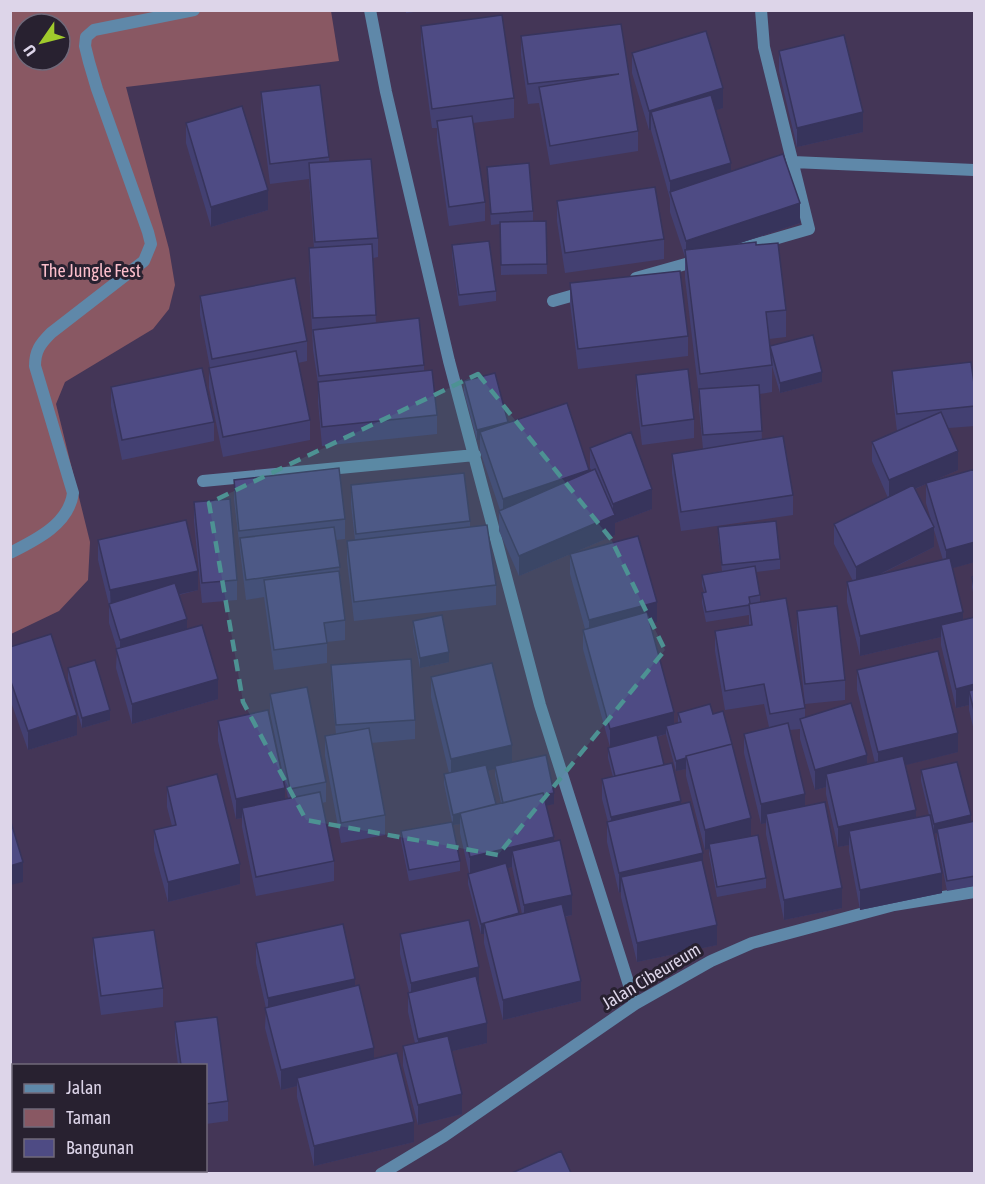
<svg xmlns="http://www.w3.org/2000/svg" width="985" height="1184" font-family="'Asap Condensed',sans-serif">
  <style>
    .green { fill: #895863; fill-rule: evenodd }
    .lines { fill: none; stroke-linecap: round; stroke-linejoin: round }
    .lane { stroke: #5f88a9; stroke-width: 12 }
    .street { stroke: #5f88a9; stroke-width: 12 }
    .wall { fill: #434072; fill-rule: evenodd }
    .shaded-wall { fill: #37345c }
    .building { fill: #4e4b84; stroke: #37345c; stroke-width: 1.5 }
    .marked { fill: #4d9293; fill-opacity: 0.2; stroke: #4d9293; stroke-width: 4.5; stroke-dasharray: 12 8; stroke-linejoin: round }
    .labels { text-anchor: middle; dominant-baseline: central; stroke-width: 6; stroke-linejoin: round; paint-order: stroke }
    .park-label { font-size: 18px; fill: #fcbecb; stroke: #282130 }
    .street-label { font-size: 18px; fill: #ddd5e9; stroke: #282130 }
  </style>
  <rect width="100%" height="100%" fill="#443657"/>
  <path class="green" d="M 11,11 L 331,11 L 339,61 L 126,87 L 169,249 L 175,285 L 169,309 L 153,329 L 65,382 L 56,404 L 90,542 L 88,580 L 59,611 L 11,634 ZM 24,24 L 60,24 L 60,60 L 24,60 Z"/>
  <g class="lines">
    <path class="lane" d="M 10,553 C 36,540 69,524 73,493 L 35,366 C 35,351 40,344 51,333 L 144,261 L 151,244 L 148,232 L 97,89 L 89,62 L 85,46 L 86,37 L 94,30 L 194,10"/>
    <path class="street" d="M 370,10 L 386,92 L 449,361 L 540,705 L 635,1004
      M 793,162 L 974,170
      M 740,249 L 809,229 L 764,47 L 761,10
      M 636,278 L 700,260
      M 553,301 L 585,292
      M 203,481 L 475,455
      M 381,1174 L 444,1136 L 635,1004 L 711,961 L 752,943 L 894,905 L 974,892"/>
  </g>
  <path class="wall" d="M 406,10 L 430,10 L 406,13 Z
    M 621,24 L 638,131 L 638,151 L 550,165 L 539,103 L 528,104 L 521,55 L 521,36 Z
    M 421,26 L 514,98 L 514,118 L 473,123 L 485,202 L 485,221 L 449,226 L 437,141 L 437,128 L 432,128 L 421,46 Z
    M 779,51 L 863,132 L 797,147 L 779,71 Z
    M 632,53 L 723,108 L 715,110 L 731,172 L 800,223 L 734,245 L 756,245 L 786,310 L 786,337 L 769,339 L 770,346 L 822,382 L 780,393 L 772,366 L 772,392 L 760,394 L 762,440 L 793,495 L 793,515 L 681,531 L 672,473 L 672,454 L 703,449 L 699,408 L 699,396 L 685,278 L 685,257 L 670,212 L 670,199 L 651,130 L 649,130 L 632,73 Z
    M 261,92 L 329,157 L 329,162 L 378,238 L 378,257 L 373,258 L 376,323 L 424,365 L 424,370 L 437,415 L 437,434 L 322,446 L 318,402 L 318,383 L 313,350 L 309,268 L 309,248 L 314,248 L 309,179 L 270,184 L 261,112 Z
    M 186,123 L 268,210 L 211,227 L 186,143 Z
    M 487,167 L 533,211 L 533,222 L 546,221 L 547,274 L 501,275 L 500,224 L 491,225 Z
    M 557,201 L 664,239 L 664,259 L 565,273 L 557,221 Z
    M 452,245 L 496,291 L 496,301 L 459,306 L 452,255 Z
    M 570,283 L 688,336 L 688,356 L 578,369 L 570,303 Z
    M 200,296 L 307,341 L 307,361 L 298,363 L 310,420 L 310,440 L 223,457 L 209,388 L 209,368 L 210,368 L 200,315 Z
    M 892,371 L 975,391 L 975,426 L 949,428 L 958,470 L 935,480 L 975,469 L 975,562 L 952,568 L 963,620 L 975,617 L 975,735 L 969,710 L 969,705 L 956,708 L 941,645 L 941,637 L 860,656 L 847,602 L 847,582 L 853,581 L 834,544 L 834,524 L 888,498 L 872,461 L 872,442 L 897,431 L 892,391 ZM 926,484 L 926,503 L 932,523 L 915,489 ZM 934,530 L 943,560 L 879,575 L 934,547 Z
    M 636,375 L 694,419 L 694,438 L 642,445 L 636,395 Z
    M 464,381 L 508,423 L 589,472 L 592,471 L 590,468 L 590,448 L 652,509 L 615,523 L 615,535 L 519,576 L 499,531 L 499,511 L 500,510 L 480,451 L 480,440 L 477,440 L 464,392 Z
    M 111,387 L 214,422 L 214,441 L 122,460 L 111,406 Z
    M 234,480 L 345,519 L 345,539 L 336,540 L 345,620 L 345,640 L 327,642 L 327,663 L 274,670 L 264,597 L 246,600 L 234,500 Z
    M 351,485 L 470,521 L 470,527 L 496,585 L 496,605 L 354,621 L 347,561 L 347,541 L 355,540 L 351,505 Z
    M 194,502 L 237,580 L 237,600 L 202,603 L 194,522 Z
    M 718,527 L 780,559 L 780,569 L 756,572 L 760,595 L 760,602 L 805,708 L 805,717 L 867,764 L 875,763 L 857,690 L 857,670 L 958,752 L 905,765 L 916,818 L 929,815 L 921,781 L 921,770 L 971,822 L 975,821 L 975,886 L 947,891 L 937,839 L 937,833 L 934,834 L 942,893 L 860,910 L 849,851 L 849,845 L 838,847 L 826,794 L 826,787 L 815,790 L 800,739 L 800,729 L 790,730 L 805,806 L 842,908 L 784,920 L 766,834 L 766,823 L 761,824 L 744,753 L 744,734 L 769,727 L 764,704 L 725,710 L 715,651 L 715,631 L 749,625 L 749,615 L 706,622 L 702,603 L 702,593 L 704,592 L 702,585 L 702,575 L 722,571 L 718,537 Z
    M 98,540 L 198,590 L 179,595 L 187,629 L 218,699 L 132,724 L 116,668 L 117,649 L 109,623 L 109,605 L 98,560 Z
    M 570,554 L 657,622 L 650,623 L 674,724 L 678,723 L 678,713 L 713,714 L 751,836 L 766,878 L 766,888 L 717,897 L 709,854 L 709,849 L 705,850 L 686,776 L 686,769 L 676,771 L 666,734 L 657,737 L 664,765 L 681,804 L 703,863 L 717,945 L 637,962 L 621,897 L 621,892 L 619,893 L 607,842 L 607,822 L 608,822 L 602,799 L 602,779 L 613,777 L 608,758 L 608,748 L 610,747 L 583,649 L 583,630 L 585,629 L 570,574 Z
    M 975,576 L 975,603 L 972,587 L 972,577 Z
    M 797,611 L 845,680 L 845,700 L 805,704 L 797,631 Z
    M 413,621 L 449,662 L 420,668 L 413,632 Z
    M 10,647 L 77,735 L 28,750 L 10,699 Z
    M 331,665 L 415,720 L 415,739 L 371,743 L 385,815 L 385,835 L 341,843 L 325,756 L 325,736 L 336,734 L 331,685 Z
    M 68,668 L 110,720 L 82,728 L 68,679 Z
    M 431,677 L 512,762 L 554,804 L 546,805 L 554,842 L 572,915 L 565,917 L 581,1001 L 503,1020 L 484,943 L 484,934 L 481,934 L 468,884 L 468,874 L 469,873 L 460,833 L 460,824 L 453,825 L 460,861 L 460,871 L 409,881 L 401,841 L 401,831 L 452,822 L 444,784 L 444,774 L 449,773 L 431,697 ZM 495,769 L 495,776 L 501,803 L 496,804 L 488,770 ZM 512,867 L 522,914 L 519,915 L 507,868 Z
    M 270,694 L 326,782 L 326,802 L 322,803 L 334,861 L 334,881 L 256,896 L 242,827 L 242,818 L 236,819 L 218,741 L 218,721 L 285,799 L 288,798 L 270,713 Z
    M 167,787 L 240,884 L 168,902 L 154,850 L 154,830 L 172,826 L 167,807 Z
    M 400,934 L 479,987 L 487,1043 L 452,1051 L 462,1114 L 418,1125 L 403,1066 L 403,1046 L 415,1043 L 408,1012 L 408,993 L 409,992 L 400,954 Z
    M 93,938 L 163,988 L 163,1007 L 101,1015 L 93,958 Z
    M 256,943 L 355,986 L 374,1059 L 414,1142 L 314,1166 L 297,1097 L 297,1086 L 281,1090 L 265,1028 L 266,1008 L 256,963 Z
    M 217,1017 L 228,1101 L 228,1121 L 206,1124 L 206,1065 L 178,1065 L 175,1041 L 175,1022 Z
    M 116,1170 L 175,1170 L 175,1173 L 117,1173 Z"/>
  <path class="shaded-wall" d="M 723,88 L 723,108 L 655,128 L 651,112 L 651,130 L 649,130 L 649,111 Z
    M 863,112 L 863,132 L 797,147 L 797,128 Z
    M 731,163 L 731,183 L 670,194 L 670,181 Z
    M 268,190 L 268,210 L 211,227 L 211,207 Z
    M 800,203 L 800,223 L 686,261 L 686,241 Z
    M 822,372 L 822,382 L 780,393 L 780,383 Z
    M 508,422 L 483,439 L 480,432 L 480,440 L 477,440 L 477,430 Z
    M 958,451 L 958,470 L 889,500 L 889,480 Z
    M 589,470 L 589,490 L 503,519 L 503,499 Z
    M 652,489 L 652,509 L 615,523 L 615,535 L 519,576 L 519,556 L 613,516 L 613,504 Z
    M 934,527 L 934,547 L 856,586 L 856,567 Z
    M 975,542 L 975,562 L 946,570 L 946,550 Z
    M 198,571 L 198,590 L 111,610 L 110,590 Z
    M 657,602 L 657,622 L 589,640 L 589,620 Z
    M 963,612 L 963,632 L 941,625 L 941,637 L 860,656 L 860,636 Z
    M 187,619 L 187,639 L 120,660 L 120,640 Z
    M 449,652 L 449,662 L 420,668 L 420,658 Z
    M 218,679 L 218,699 L 132,724 L 132,704 Z
    M 975,684 L 975,704 L 969,691 L 969,705 L 956,708 L 956,689 Z
    M 110,710 L 110,720 L 82,728 L 82,718 Z
    M 674,712 L 674,732 L 666,726 L 666,734 L 610,749 L 610,729 Z
    M 77,715 L 77,735 L 28,750 L 28,731 Z
    M 958,733 L 958,752 L 878,772 L 878,752 Z
    M 512,745 L 512,765 L 495,766 L 495,769 L 451,779 L 451,759 Z
    M 867,755 L 867,774 L 826,774 L 826,787 L 815,790 L 815,770 Z
    M 686,758 L 686,769 L 676,771 L 676,761 Z
    M 285,788 L 285,808 L 242,808 L 242,818 L 236,819 L 236,799 Z
    M 554,793 L 554,804 L 503,815 L 503,804 Z
    M 805,794 L 805,814 L 766,814 L 766,823 L 761,824 L 761,804 Z
    M 681,801 L 681,821 L 611,837 L 611,817 Z
    M 916,810 L 916,829 L 849,831 L 849,845 L 838,847 L 838,827 Z
    M 460,813 L 460,824 L 453,825 L 453,815 Z
    M 971,815 L 971,825 L 937,829 L 937,833 L 934,834 L 934,824 Z
    M 751,818 L 751,837 L 709,844 L 709,849 L 705,850 L 705,830 Z
    M 554,837 L 554,857 L 512,851 L 512,867 L 470,877 L 470,857 Z
    M 703,853 L 703,872 L 621,877 L 621,892 L 619,893 L 619,873 Z
    M 23,862 L 23,882 L 10,885 L 10,866 Z
    M 240,864 L 240,884 L 168,902 L 168,882 Z
    M 942,873 L 942,893 L 860,910 L 860,890 Z
    M 842,888 L 842,908 L 784,920 L 784,900 Z
    M 572,895 L 572,915 L 524,925 L 524,905 Z
    M 484,923 L 484,934 L 481,934 L 481,924 Z
    M 717,925 L 717,945 L 637,962 L 637,943 Z
    M 479,967 L 479,987 L 411,1002 L 411,983 Z
    M 355,979 L 355,999 L 268,1017 L 268,998 Z
    M 581,981 L 581,1001 L 503,1020 L 503,1000 Z
    M 487,1023 L 487,1043 L 418,1059 L 418,1039 Z
    M 374,1048 L 374,1067 L 297,1078 L 297,1086 L 281,1090 L 281,1070 Z
    M 462,1094 L 462,1114 L 418,1125 L 418,1105 Z
    M 414,1122 L 414,1142 L 314,1166 L 314,1146 Z"/>
  <path class="building" d="M 502,15 L 514,98 L 432,109 L 421,26 Z
    M 621,24 L 638,131 L 550,146 L 539,87 L 619,74 L 528,84 L 521,36 Z
    M 706,31 L 723,88 L 649,111 L 632,53 Z
    M 844,35 L 863,112 L 797,128 L 779,51 Z
    M 320,85 L 329,157 L 270,164 L 261,92 Z
    M 711,95 L 731,163 L 670,181 L 651,112 Z
    M 242,106 L 268,190 L 211,207 L 186,123 Z
    M 472,116 L 485,202 L 449,207 L 437,121 Z
    M 783,154 L 800,203 L 686,241 L 670,192 Z
    M 371,159 L 378,238 L 315,242 L 309,163 Z
    M 529,163 L 533,211 L 491,214 L 487,167 Z
    M 655,187 L 664,239 L 565,253 L 557,201 Z
    M 546,221 L 547,264 L 501,265 L 500,222 Z
    M 489,241 L 496,291 L 459,295 L 452,245 Z
    M 756,242 L 756,245 L 778,243 L 786,310 L 766,312 L 772,365 L 700,374 L 685,250 Z
    M 372,244 L 376,315 L 313,318 L 309,248 Z
    M 680,271 L 688,336 L 578,349 L 570,283 Z
    M 295,278 L 307,341 L 212,359 L 200,296 Z
    M 419,318 L 424,365 L 319,376 L 313,330 Z
    M 813,335 L 822,372 L 780,383 L 770,346 Z
    M 296,351 L 310,420 L 223,437 L 209,368 Z
    M 971,362 L 975,391 L 975,406 L 897,414 L 892,371 Z
    M 202,368 L 214,422 L 122,440 L 111,387 Z
    M 688,369 L 694,419 L 642,426 L 636,375 Z
    M 432,370 L 437,415 L 322,427 L 318,382 Z
    M 495,373 L 508,422 L 477,430 L 464,381 Z
    M 759,385 L 762,431 L 703,435 L 699,389 Z
    M 567,403 L 589,470 L 503,499 L 480,432 Z
    M 941,412 L 958,451 L 889,480 L 872,442 Z
    M 631,432 L 652,489 L 613,504 L 590,448 Z
    M 783,436 L 793,495 L 681,512 L 672,454 Z
    M 339,468 L 345,519 L 239,531 L 234,480 Z
    M 595,469 L 615,515 L 519,556 L 499,511 Z
    M 975,469 L 975,542 L 946,550 L 926,483 Z
    M 464,473 L 470,521 L 356,534 L 351,485 Z
    M 913,485 L 934,527 L 856,567 L 834,524 Z
    M 230,499 L 237,580 L 202,583 L 194,502 Z
    M 186,520 L 198,571 L 110,590 L 98,540 Z
    M 776,521 L 780,559 L 722,565 L 718,527 Z
    M 487,525 L 496,585 L 354,602 L 347,541 Z
    M 334,527 L 340,567 L 246,580 L 240,538 Z
    M 638,536 L 657,602 L 589,620 L 570,554 Z
    M 950,558 L 963,612 L 860,636 L 847,582 Z
    M 755,566 L 760,595 L 749,597 L 750,603 L 749,604 L 749,605 L 706,612 L 702,593 L 706,592 L 702,575 Z
    M 339,571 L 345,620 L 324,623 L 327,643 L 274,650 L 264,580 Z
    M 975,576 L 975,593 L 972,577 Z
    M 175,583 L 187,619 L 120,640 L 109,604 Z
    M 786,598 L 805,708 L 770,714 L 764,684 L 725,691 L 715,631 L 752,625 L 749,604 Z
    M 837,606 L 845,680 L 805,684 L 797,611 Z
    M 647,612 L 674,712 L 610,729 L 583,630 Z
    M 442,615 L 449,652 L 420,658 L 413,621 Z
    M 975,617 L 975,684 L 956,689 L 941,625 Z
    M 202,625 L 218,679 L 132,704 L 116,649 Z
    M 51,634 L 77,715 L 28,731 L 10,679 L 10,647 Z
    M 938,651 L 958,733 L 878,752 L 857,670 Z
    M 411,659 L 415,720 L 336,725 L 331,665 Z
    M 95,660 L 110,710 L 82,718 L 68,668 Z
    M 492,663 L 512,745 L 451,759 L 431,677 Z
    M 307,687 L 326,782 L 290,789 L 270,694 Z
    M 975,689 L 975,715 L 969,691 Z
    M 851,703 L 867,755 L 815,770 L 800,719 Z
    M 710,704 L 713,714 L 723,711 L 732,744 L 686,756 L 686,758 L 676,761 L 666,726 L 681,722 L 678,713 Z
    M 268,710 L 285,788 L 236,799 L 218,721 Z
    M 788,723 L 805,794 L 761,804 L 744,734 Z
    M 369,728 L 385,815 L 341,823 L 325,736 Z
    M 657,735 L 664,765 L 615,776 L 608,748 Z
    M 732,744 L 751,818 L 705,830 L 686,756 Z
    M 546,755 L 554,793 L 544,795 L 543,793 L 503,803 L 495,766 Z
    M 903,756 L 916,810 L 838,827 L 826,774 Z
    M 957,762 L 971,815 L 934,824 L 921,770 Z
    M 672,763 L 681,801 L 611,817 L 602,779 Z
    M 486,765 L 496,804 L 453,815 L 444,774 Z
    M 217,774 L 240,864 L 168,882 L 154,830 L 176,825 L 167,787 Z
    M 320,792 L 334,861 L 256,877 L 242,808 Z
    M 543,793 L 554,837 L 470,857 L 460,813 Z
    M 690,802 L 703,853 L 619,873 L 607,822 Z
    M 825,802 L 842,888 L 784,900 L 766,814 Z
    M 930,815 L 942,873 L 860,890 L 849,831 Z
    M 10,819 L 23,862 L 10,866 Z
    M 975,821 L 975,876 L 947,881 L 937,829 Z
    M 452,822 L 460,861 L 409,870 L 401,831 Z
    M 758,835 L 766,878 L 717,887 L 709,844 Z
    M 560,840 L 572,895 L 524,905 L 512,851 Z
    M 702,860 L 717,925 L 637,943 L 621,877 Z
    M 506,863 L 519,913 L 481,924 L 468,874 Z
    M 562,904 L 581,981 L 503,1000 L 484,923 Z
    M 469,920 L 479,967 L 411,983 L 400,934 Z
    M 343,924 L 355,979 L 268,998 L 256,943 Z
    M 154,930 L 163,988 L 101,996 L 93,938 Z
    M 476,976 L 487,1023 L 418,1039 L 408,993 Z
    M 359,985 L 374,1048 L 281,1070 L 265,1008 Z
    M 217,1017 L 228,1101 L 206,1104 L 206,1065 L 181,1065 L 175,1022 Z
    M 448,1036 L 462,1094 L 418,1105 L 403,1046 Z
    M 397,1053 L 414,1122 L 314,1146 L 297,1078 Z
    M 561,1151 L 571,1173 L 515,1173 L 514,1172 Z"/>
  <path class="marked" d="M 478,374 L 611,539 L 665,650 L 498,855 L 306,820 L 243,702 L 209,503 Z"/>
  <g class="labels">
    <g class="park-label">
      <text x="91" y="270">The Jungle Fest</text>
    </g>
    <g class="street-label">
      <text transform="translate(651 976) rotate(-31)">Jalan Cibeureum</text>
    </g>
  </g>
  <rect width="985" height="1184" fill="none" stroke="#ddd5e9" stroke-width="24"/>
  <rect x="12" y="1064" width="195" height="108" fill="#282130" stroke="#70697a" stroke-width="1.5"/>
  <rect x="24" y="1084" width="30" height="9" fill="#5f88a9" stroke="#70697a" stroke-width="1.5"/>
  <text x="66" y="1094" font-size="18" fill="#ddd5e9">Jalan</text>
  <rect x="24" y="1109" width="30" height="18" fill="#895863" stroke="#70697a" stroke-width="1.5"/>
  <text x="66" y="1124" font-size="18" fill="#ddd5e9">Taman</text>
  <rect x="24" y="1139" width="30" height="18" fill="#4e4b84" stroke="#70697a" stroke-width="1.5"/>
  <text x="66" y="1154" font-size="18" fill="#ddd5e9">Bangunan</text>
  <g transform="translate(42 42) rotate(235)"><circle r="28" fill="#282130" stroke="#70697a" stroke-width="1.5"/>
  <path d="M0-4.5L10 22L0 15L-10 22Z" fill="#a0ca2c"/>
  <text y="-9" font-size="16" font-weight="bold" text-anchor="middle" fill="#ddd5e9">U</text>
  </g>
</svg>
